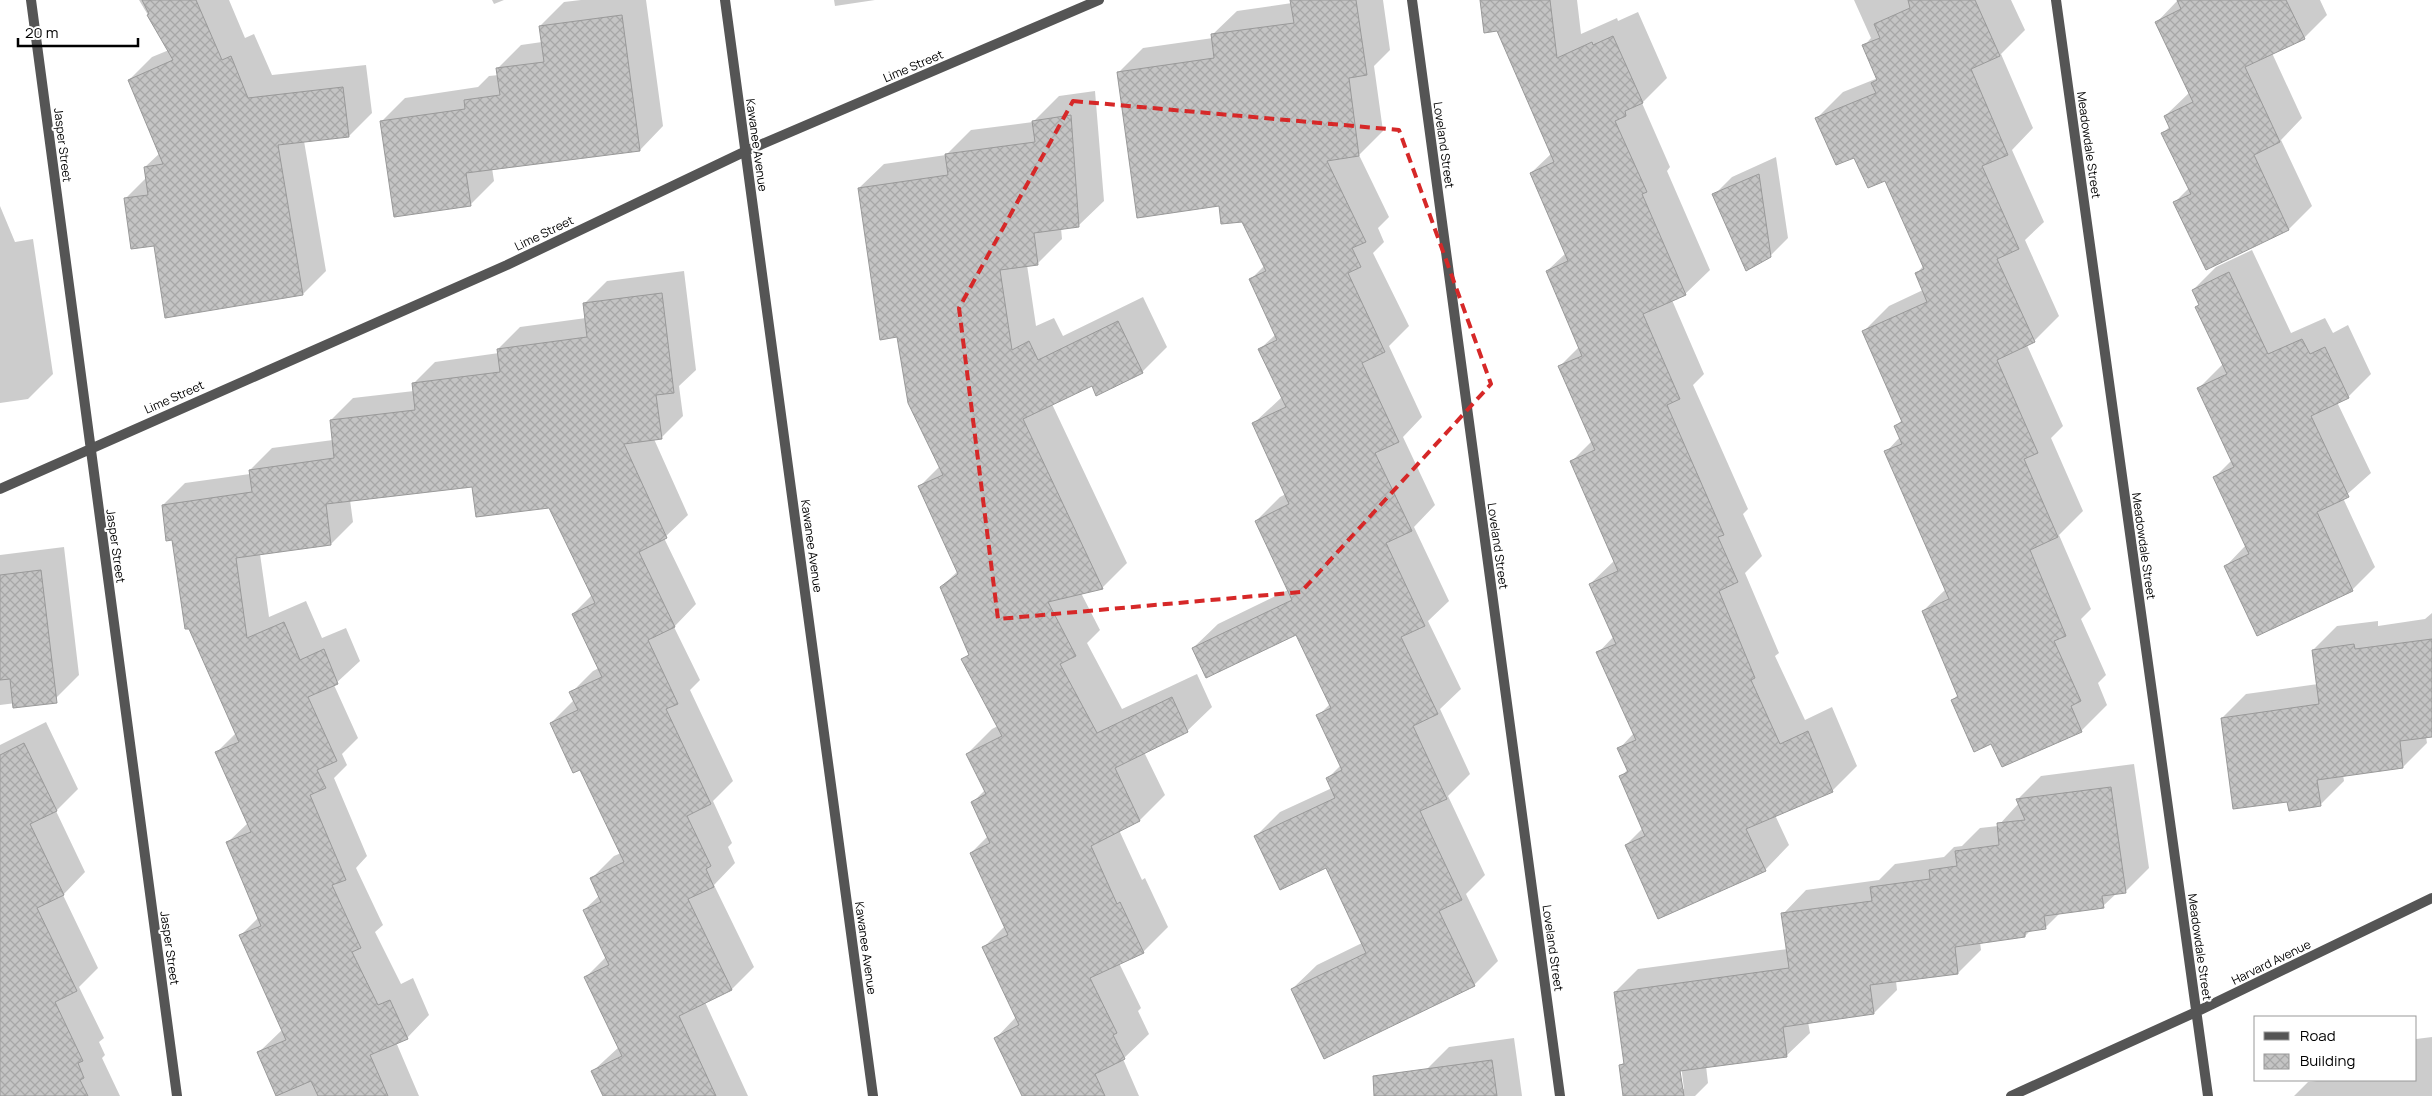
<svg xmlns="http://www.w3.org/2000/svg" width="2432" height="1096" font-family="Manrope,sans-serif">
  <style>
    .shadow { fill: #0003; fill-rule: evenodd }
    .building { fill: url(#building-cross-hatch); stroke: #999 }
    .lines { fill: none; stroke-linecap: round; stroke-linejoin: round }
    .street { stroke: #555; stroke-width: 10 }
    .marked { fill: none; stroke: #d62828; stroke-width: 4; stroke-dasharray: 10 6; stroke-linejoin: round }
    .labels { text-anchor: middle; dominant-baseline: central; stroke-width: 4; stroke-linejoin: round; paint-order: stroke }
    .street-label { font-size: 12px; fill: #000; stroke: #fff }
  </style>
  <defs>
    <pattern id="building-cross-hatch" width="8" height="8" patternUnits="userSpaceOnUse" patternTransform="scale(1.25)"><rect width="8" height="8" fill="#c4c4c4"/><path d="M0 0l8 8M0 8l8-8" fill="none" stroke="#a7a7a7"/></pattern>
  </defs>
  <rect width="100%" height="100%" fill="#fff"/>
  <path class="shadow" d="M 139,0 L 229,0 L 245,38 L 254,34 L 272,75 L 366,65 L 372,113 L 349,136 L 304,141 L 326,271 L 303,294 L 155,244 L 125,199 L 147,177 L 145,167 L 160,153 L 129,80 L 152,57 L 169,50 Z
    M 492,0 L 504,0 L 494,4 Z
    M 581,0 L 646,0 L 663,126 L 640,150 L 492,168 L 494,181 L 470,205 L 382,121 L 405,98 L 478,87 L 489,76 L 499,75 L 498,68 L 521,45 L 542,42 L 540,26 L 564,2 Z
    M 834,0 L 875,0 L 835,6 Z
    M 1292,0 L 1383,0 L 1390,50 L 1374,66 L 1383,131 L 1359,155 L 1389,217 L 1378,228 L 1384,242 L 1373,253 L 1409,326 L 1389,346 L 1422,417 L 1403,437 L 1435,505 L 1414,527 L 1449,601 L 1428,621 L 1461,689 L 1440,709 L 1470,774 L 1448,796 L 1485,875 L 1466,894 L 1498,961 L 1474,985 L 1292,989 L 1317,965 L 1362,943 L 1327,866 L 1256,836 L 1280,812 L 1332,788 L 1328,778 L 1341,765 L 1318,716 L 1330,704 L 1297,634 L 1193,648 L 1218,624 L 1288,590 L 1256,521 L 1280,497 L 1286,494 L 1254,423 L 1282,397 L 1260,349 L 1276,334 L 1250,280 L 1265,265 L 1243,220 L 1220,205 L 1119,72 L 1143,48 L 1213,38 L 1212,35 L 1237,11 L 1292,3 Z
    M 1481,0 L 1577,0 L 1581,34 L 1617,18 L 1618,21 L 1638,12 L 1667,78 L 1642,103 L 1670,167 L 1667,171 L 1710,270 L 1685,294 L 1672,300 L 1704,374 L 1693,385 L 1748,509 L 1743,514 L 1762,556 L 1745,573 L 1779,653 L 1775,656 L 1805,720 L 1832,707 L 1857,766 L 1832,791 L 1775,815 L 1789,845 L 1765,870 L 1626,845 L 1643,828 L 1621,777 L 1628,769 L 1619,749 L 1634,733 L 1598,653 L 1614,636 L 1590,584 L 1615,560 L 1571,462 L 1592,441 L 1560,366 L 1580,346 L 1547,271 L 1566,253 L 1531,173 L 1552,153 L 1497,30 Z
    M 1854,0 L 2011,0 L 2025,30 L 2001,54 L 2033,128 L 2012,150 L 2044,222 L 2025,240 L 2059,316 L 2034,341 L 2027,345 L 2063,426 L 2051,438 L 2083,511 L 2059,535 L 2091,609 L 2081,619 L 2106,675 L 2098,683 L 2107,705 L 2081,731 L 1992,742 L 1952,700 L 1959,694 L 1923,611 L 1946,589 L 1886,452 L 1900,437 L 1896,426 L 1902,420 L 1863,332 L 1889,306 L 1923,290 L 1916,274 L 1924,265 L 1886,179 L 1854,156 L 1817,118 L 1843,92 L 1878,78 L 1864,46 L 1871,38 Z
    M 2178,0 L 2320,0 L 2327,15 L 2304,38 L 2272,53 L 2302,118 L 2281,140 L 2312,206 L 2289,229 L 2207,268 L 2174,203 L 2189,188 L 2163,133 L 2170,126 L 2165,116 L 2190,92 L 2157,22 Z
    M 1095,91 L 1104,201 L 1079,225 L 1061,228 L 1062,239 L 1037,264 L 1027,265 L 1036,326 L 1054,318 L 1063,336 L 1143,297 L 1167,347 L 1142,372 L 1092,384 L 1052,404 L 1127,563 L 1102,588 L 1081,593 L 1100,630 L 1087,643 L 1122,709 L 1197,674 L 1212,707 L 1187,731 L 1144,752 L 1165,795 L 1140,820 L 1119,830 L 1142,880 L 1145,878 L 1168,927 L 1143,952 L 1119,963 L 1141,1008 L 1138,1011 L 1149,1034 L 1123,1059 L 1139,1096 L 1024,1096 L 996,1038 L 1016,1017 L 983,948 L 1005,926 L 971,853 L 988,836 L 973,802 L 985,790 L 967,754 L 992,729 L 998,726 L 963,660 L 970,653 L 941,587 L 958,571 L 919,487 L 940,466 L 899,335 L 859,188 L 884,164 L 946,155 L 971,130 L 1033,122 L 1059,96 Z
    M 1776,157 L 1788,238 L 1770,256 L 1714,195 L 1732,177 Z
    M 0,206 L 15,242 L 33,239 L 53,374 L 28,399 L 0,403 Z
    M 2252,250 L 2291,333 L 2325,318 L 2333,333 L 2348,325 L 2371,374 L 2348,397 L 2337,402 L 2371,473 L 2343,498 L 2375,567 L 2352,590 L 2257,634 L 2226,566 L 2246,545 L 2215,477 L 2232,460 L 2199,388 L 2223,364 L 2193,290 L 2216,267 Z
    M 684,271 L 696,370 L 679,386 L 683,416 L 661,438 L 654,439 L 688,515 L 664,538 L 696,604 L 674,627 L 700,680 L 690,690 L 733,781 L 713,801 L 732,843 L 728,847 L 735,863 L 714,885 L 754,967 L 732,989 L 705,1002 L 748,1096 L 604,1096 L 593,1071 L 619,1047 L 585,978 L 607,956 L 584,910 L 600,895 L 592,878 L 614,856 L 621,853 L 581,768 L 551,723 L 573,701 L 571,693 L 593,671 L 599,668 L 573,614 L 592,595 L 550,507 L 473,486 L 350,500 L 353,522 L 331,544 L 260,554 L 269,617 L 306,601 L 322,638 L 346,628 L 360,661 L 334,685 L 358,738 L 342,754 L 347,765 L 334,778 L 367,856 L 356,868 L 383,925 L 375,932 L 401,984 L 413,978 L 429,1015 L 407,1038 L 396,1042 L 419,1096 L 277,1096 L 258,1053 L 282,1030 L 240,936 L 259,917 L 228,842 L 248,823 L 216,753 L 236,733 L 163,505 L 185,483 L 250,474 L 250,470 L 272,448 L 333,440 L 331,420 L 353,398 L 414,391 L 413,384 L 435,362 L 499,353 L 498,349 L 520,327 L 586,318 L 584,304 L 607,281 Z
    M 64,547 L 79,675 L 56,698 L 0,705 L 0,555 Z
    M 2432,613 L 2432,736 L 2426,737 L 2427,743 L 2403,767 L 2343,775 L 2344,781 L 2320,805 L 2288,800 L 2222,718 L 2246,694 L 2318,684 L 2313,650 L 2337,626 L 2378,621 L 2378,626 L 2425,619 Z
    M 46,722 L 78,789 L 56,811 L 85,872 L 63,895 L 98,968 L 79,987 L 104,1038 L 99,1042 L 105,1055 L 102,1058 L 120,1096 L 0,1096 L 0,745 Z
    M 2134,764 L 2149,868 L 2125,892 L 2117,893 L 2103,906 L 2061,912 L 2045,928 L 2031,930 L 2025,936 L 1980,942 L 1981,950 L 1958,973 L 1896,981 L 1897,990 L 1874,1013 L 1808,1022 L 1810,1033 L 1786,1056 L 1706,1066 L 1708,1083 L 1695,1096 L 1624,1096 L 1620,1066 L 1625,1061 L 1615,992 L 1638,969 L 1788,949 L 1783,914 L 1806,890 L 1879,880 L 1895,864 L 1944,857 L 1954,847 L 1962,846 L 1980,828 L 1998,826 L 2019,803 L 2018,799 L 2041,776 ZM 1678,1065 L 1681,1065 L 1684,1089 L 1682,1089 Z
    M 2432,1037 L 2432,1096 L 2294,1096 L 2308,1082 L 2326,1080 L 2416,1080 L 2416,1039 Z
    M 1514,1038 L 1522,1096 L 1430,1096 L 1427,1069 L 1449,1047 Z"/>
  <path class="building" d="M 142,0 L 196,0 L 222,60 L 231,56 L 248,98 L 343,87 L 349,137 L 278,145 L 303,295 L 165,318 L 154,246 L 131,249 L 124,198 L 148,195 L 144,167 L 163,164 L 128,80 L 173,60 L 147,15 L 149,14 Z
    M 1290,0 L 1356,0 L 1367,75 L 1349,78 L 1359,156 L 1327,161 L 1366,242 L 1352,248 L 1361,267 L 1348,273 L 1385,352 L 1362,363 L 1399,442 L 1375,453 L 1412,531 L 1386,543 L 1425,626 L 1401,637 L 1438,714 L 1413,726 L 1447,799 L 1420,811 L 1462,900 L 1439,911 L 1475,986 L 1324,1059 L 1291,989 L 1366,953 L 1326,868 L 1280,890 L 1254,836 L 1335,798 L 1326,778 L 1342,770 L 1316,715 L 1331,708 L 1296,635 L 1206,678 L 1192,648 L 1292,600 L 1255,521 L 1289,504 L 1252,423 L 1286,407 L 1258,349 L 1277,340 L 1249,279 L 1266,271 L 1242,222 L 1221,224 L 1219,206 L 1137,218 L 1117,72 L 1214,58 L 1211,34 L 1294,23 Z
    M 1480,0 L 1550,0 L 1557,58 L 1592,42 L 1593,45 L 1613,36 L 1643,103 L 1625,111 L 1626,116 L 1615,121 L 1647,192 L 1642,194 L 1686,295 L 1643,314 L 1680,399 L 1667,405 L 1724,535 L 1718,537 L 1738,582 L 1719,591 L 1755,678 L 1751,680 L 1780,744 L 1808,731 L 1833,792 L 1746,829 L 1766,871 L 1658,919 L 1625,845 L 1645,836 L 1619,776 L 1628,772 L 1617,748 L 1636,740 L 1596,652 L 1616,644 L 1589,584 L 1618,571 L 1570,461 L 1595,450 L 1558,366 L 1582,356 L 1546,271 L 1568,261 L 1530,173 L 1554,162 L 1497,31 L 1484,33 Z
    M 1908,0 L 1975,0 L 2000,56 L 1971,69 L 2008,155 L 1982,166 L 2019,249 L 1997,259 L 2035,342 L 1997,360 L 2038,453 L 2024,459 L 2058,537 L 2030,550 L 2066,636 L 2054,641 L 2081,701 L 2071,706 L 2082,732 L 2002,767 L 1991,744 L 1974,752 L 1951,700 L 1958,697 L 1922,611 L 1949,599 L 1884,451 L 1902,444 L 1894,426 L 1902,422 L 1862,331 L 1927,302 L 1915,273 L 1924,269 L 1885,181 L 1868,188 L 1854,158 L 1836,165 L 1815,118 L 1876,93 L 1871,83 L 1877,80 L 1862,45 L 1880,38 L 1874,24 L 1910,8 Z
    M 2177,0 L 2286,0 L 2305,39 L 2245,67 L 2280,142 L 2254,155 L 2289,230 L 2206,270 L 2173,202 L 2191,194 L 2161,133 L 2170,129 L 2164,116 L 2193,102 L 2155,22 L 2181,9 Z
    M 622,15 L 640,151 L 466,173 L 471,206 L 394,217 L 380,121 L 465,109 L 464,100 L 500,95 L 496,68 L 544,62 L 539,26 Z
    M 1071,115 L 1079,227 L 1034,233 L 1038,265 L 1000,270 L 1012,350 L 1029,341 L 1038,360 L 1118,321 L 1143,373 L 1096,396 L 1092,386 L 1023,419 L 1103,589 L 1048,602 L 1076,656 L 1060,664 L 1097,733 L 1172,697 L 1188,732 L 1115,768 L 1140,821 L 1091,846 L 1117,904 L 1120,902 L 1144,953 L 1090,978 L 1117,1033 L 1113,1035 L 1125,1059 L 1095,1074 L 1105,1096 L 1022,1096 L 994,1038 L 1019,1025 L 982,947 L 1008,935 L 970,853 L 990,843 L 971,802 L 986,794 L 966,754 L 1002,736 L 961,659 L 969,655 L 940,587 L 958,574 L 918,486 L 943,475 L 908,403 L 897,337 L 880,340 L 858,188 L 948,175 L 945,154 L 1035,142 L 1032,121 Z
    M 1759,174 L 1771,257 L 1746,271 L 1712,194 Z
    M 2229,272 L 2268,354 L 2302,339 L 2310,354 L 2325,347 L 2349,398 L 2311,416 L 2349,497 L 2317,512 L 2353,591 L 2257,636 L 2224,566 L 2249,554 L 2213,477 L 2234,467 L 2197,388 L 2227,374 L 2195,307 L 2199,305 L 2192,290 Z
    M 662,293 L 674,393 L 656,395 L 662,439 L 624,444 L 667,538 L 639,552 L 675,627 L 648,640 L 678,704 L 666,709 L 711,804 L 687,816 L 711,866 L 706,869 L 714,887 L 688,899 L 732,990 L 679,1016 L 716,1096 L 603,1096 L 591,1071 L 622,1056 L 584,977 L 609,965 L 583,910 L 601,902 L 590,878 L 624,862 L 580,770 L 573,773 L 550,723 L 578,710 L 569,692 L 602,677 L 572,614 L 595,603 L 549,508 L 476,517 L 472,487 L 326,504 L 331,545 L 236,558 L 247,638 L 284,622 L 300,660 L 324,649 L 338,684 L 308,697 L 337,761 L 317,770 L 326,788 L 310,795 L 346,880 L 332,885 L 361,948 L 352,952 L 378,1005 L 390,1000 L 408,1039 L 370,1055 L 388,1096 L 318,1096 L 311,1081 L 276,1096 L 257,1052 L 286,1040 L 239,935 L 261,926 L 226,842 L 251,832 L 215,752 L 239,742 L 189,629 L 185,629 L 172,540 L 166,541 L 162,505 L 252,492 L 249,470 L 334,458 L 330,420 L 415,410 L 412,383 L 500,372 L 497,349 L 587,337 L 583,303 Z
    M 41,570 L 57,703 L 13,708 L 10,679 L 0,680 L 0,575 Z
    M 2432,639 L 2432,737 L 2400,741 L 2403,768 L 2317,780 L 2321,806 L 2289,811 L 2287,802 L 2233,809 L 2221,718 L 2319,704 L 2312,650 L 2354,644 L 2355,649 Z
    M 24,743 L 57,811 L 30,824 L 64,895 L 37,908 L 77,991 L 55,1002 L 83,1061 L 78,1063 L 84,1078 L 80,1080 L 88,1096 L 0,1096 L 0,755 Z
    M 2111,787 L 2126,893 L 2102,896 L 2104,908 L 2044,916 L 2046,929 L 2025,932 L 2025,937 L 1955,947 L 1958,974 L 1870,985 L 1874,1014 L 1783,1027 L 1787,1057 L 1680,1071 L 1684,1096 L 1623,1096 L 1619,1065 L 1624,1064 L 1614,992 L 1789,968 L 1781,913 L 1872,901 L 1870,887 L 1930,879 L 1929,870 L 1957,866 L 1955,851 L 1999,845 L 1997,823 L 2025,820 L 2016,799 Z
    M 1492,1060 L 1497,1096 L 1374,1096 L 1373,1076 Z"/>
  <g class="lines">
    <path class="street" d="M 31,0 L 177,1096
      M 725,0 L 873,1096
      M 1412,0 L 1560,1096
      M 2056,0 L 2208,1096
      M 0,489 L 507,265 L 746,151 L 1099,0
      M 2011,1096 L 2196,1012 L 2432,898"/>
  </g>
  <path class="marked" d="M 1073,101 L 1399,130 L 1491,384 L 1301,592 L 998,619 L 959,308 Z"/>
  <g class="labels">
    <g class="street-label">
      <text transform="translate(913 66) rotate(-23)">Lime Street</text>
      <text transform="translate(63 145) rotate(83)">Jasper Street</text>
      <text transform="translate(757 145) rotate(82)">Kawanee Avenue</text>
      <text transform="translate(1444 145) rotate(82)">Loveland Street</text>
      <text transform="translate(2089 145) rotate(82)">Meadowdale Street</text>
      <text transform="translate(544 233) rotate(-26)">Lime Street</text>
      <text transform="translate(174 397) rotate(-24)">Lime Street</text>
      <text transform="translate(116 546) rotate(82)">Jasper Street</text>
      <text transform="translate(812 546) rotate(82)">Kawanee Avenue</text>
      <text transform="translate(1498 546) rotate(82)">Loveland Street</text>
      <text transform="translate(2144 546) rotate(82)">Meadowdale Street</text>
      <text transform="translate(2200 947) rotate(82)">Meadowdale Street</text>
      <text transform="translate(170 948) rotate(82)">Jasper Street</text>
      <text transform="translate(866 948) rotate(82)">Kawanee Avenue</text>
      <text transform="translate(1553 948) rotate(82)">Loveland Street</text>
      <text transform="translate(2271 962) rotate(-26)">Harvard Avenue</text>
    </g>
  </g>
  <rect x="2254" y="1016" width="162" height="65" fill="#ffffff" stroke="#999999"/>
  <rect x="2264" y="1032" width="25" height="8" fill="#555555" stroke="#999999"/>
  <text x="2300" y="1041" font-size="15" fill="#000000">Road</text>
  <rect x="2264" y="1054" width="25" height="15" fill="url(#building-cross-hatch)" stroke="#999999"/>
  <text x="2300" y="1066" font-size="15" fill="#000000">Building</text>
  <path d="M18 38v8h120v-8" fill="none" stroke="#000000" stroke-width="2.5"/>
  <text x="25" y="38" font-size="15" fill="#000000" stroke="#ffffff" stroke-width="4" paint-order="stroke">20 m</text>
</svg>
